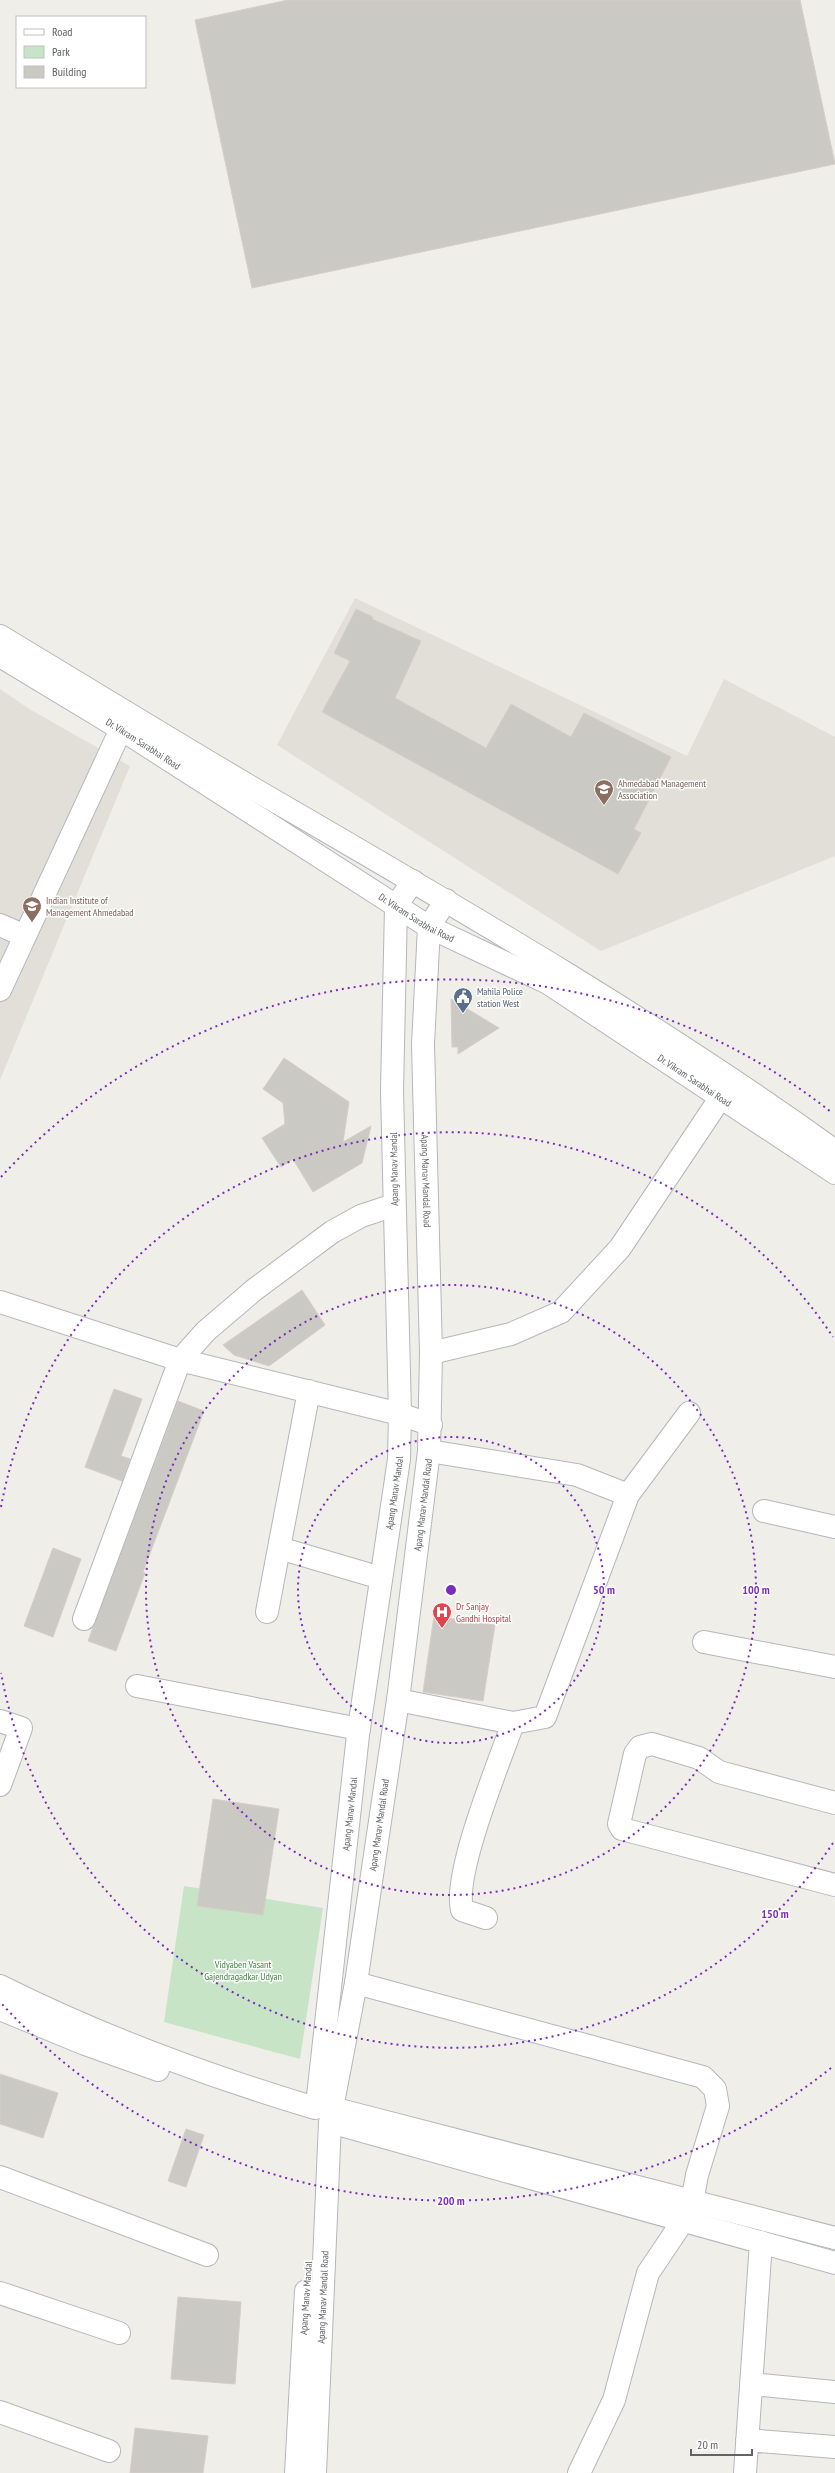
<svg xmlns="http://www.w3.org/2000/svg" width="835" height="2473" font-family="'PT Sans Narrow',sans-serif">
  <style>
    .education { fill: #e2dfd9 }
    .green { fill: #c7e4c7 }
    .building { fill: #cbc9c4; stroke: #d4cfc6 }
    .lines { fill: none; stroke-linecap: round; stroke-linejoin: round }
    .minor-casing { stroke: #b4b7bb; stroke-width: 24 }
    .tertiary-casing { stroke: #b4b7bb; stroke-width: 24 }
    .secondary-casing { stroke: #b4b6ba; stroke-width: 24 }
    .minor { stroke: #fff; stroke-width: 22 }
    .tertiary { stroke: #fff; stroke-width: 22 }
    .secondary { stroke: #fff; stroke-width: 22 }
    .ring { fill: none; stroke: #7b2cbf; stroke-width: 2; stroke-dasharray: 2 4 }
    .labels { text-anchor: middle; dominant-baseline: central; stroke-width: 3; stroke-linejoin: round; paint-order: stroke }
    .street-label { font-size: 10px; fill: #5f6266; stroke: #fff }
    .education-label { font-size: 10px; fill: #785e54; stroke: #fff; text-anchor: start }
    .service-label { font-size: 10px; fill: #4e5e75; stroke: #fff; text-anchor: start }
    .health-label { font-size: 10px; fill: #be3a42; stroke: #fff; text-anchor: start }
    .park-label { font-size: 10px; fill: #3f8541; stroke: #fff }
    .centre { fill: #7b2cbf; stroke: #fff; stroke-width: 2 }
    .ring-label { font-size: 12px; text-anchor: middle; font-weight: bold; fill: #7b2cbf; stroke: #fff; stroke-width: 3; stroke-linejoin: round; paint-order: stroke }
  </style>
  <rect width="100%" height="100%" fill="#efeee8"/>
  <path class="education" d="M 355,598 L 687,756 L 724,679 L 835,737 L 835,856 L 601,951 L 277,745 Z
    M 0,689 L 31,710 L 130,766 L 0,1080 Z"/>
  <path class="green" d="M 184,1886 L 323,1908 L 300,2059 L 164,2022 Z"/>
  <path class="building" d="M 288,0 L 800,0 L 835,164 L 252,288 L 195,20 Z
    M 356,609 L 373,617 L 372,619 L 421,641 L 395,698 L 486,748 L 511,704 L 571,737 L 584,713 L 671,757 L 634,829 L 641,833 L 618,874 L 322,712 L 350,661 L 334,653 Z
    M 451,999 L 499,1028 L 458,1054 L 458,1047 L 452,1047 Z
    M 284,1058 L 349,1102 L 343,1142 L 371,1126 L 362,1163 L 313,1192 L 293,1159 L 281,1167 L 262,1138 L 285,1124 L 283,1103 L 263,1089 Z
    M 302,1290 L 325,1325 L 269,1366 L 234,1355 L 223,1345 Z
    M 114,1389 L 142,1399 L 121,1456 L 130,1459 L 122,1481 L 85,1467 Z
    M 178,1401 L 204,1411 L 143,1572 L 145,1573 L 116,1651 L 88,1641 Z
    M 53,1548 L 81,1559 L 53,1637 L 24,1626 Z
    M 434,1616 L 495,1625 L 483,1701 L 423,1692 Z
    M 213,1799 L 279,1809 L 263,1915 L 197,1906 Z
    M 0,2074 L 58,2093 L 43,2138 L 0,2124 Z
    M 186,2129 L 204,2135 L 186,2187 L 168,2181 Z
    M 178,2297 L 241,2302 L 235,2384 L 171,2379 Z
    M 135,2428 L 208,2436 L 203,2473 L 130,2473 Z"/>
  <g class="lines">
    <g class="minor-casing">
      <path id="minor" d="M 0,925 L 25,936
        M 0,990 L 121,729
        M 0,1302 L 180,1360 L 400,1414 L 431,1425
        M 431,1353 L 511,1334 L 561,1312 L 620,1248 L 721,1097
        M 429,1451 L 577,1475 L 628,1495
        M 764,1511 L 835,1527
        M 279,1548 L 309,1391
        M 267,1612 L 279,1548 L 381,1578
        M 84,1619 L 180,1360 L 206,1331 L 254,1290 L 332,1232 L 361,1216 L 394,1205
        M 704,1642 L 835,1667
        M 137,1686 L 359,1729
        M 398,1700 L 513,1723 C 499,1763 453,1873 462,1910 L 486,1918
        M 0,1721 L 21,1728 L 0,1785
        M 513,1723 L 545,1717 L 628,1495 L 689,1413
        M 835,1803 L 719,1772 L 699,1758 L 652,1744 L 640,1747 L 635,1754 L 619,1824 L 622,1829 L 835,1885
        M 356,1983 L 703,2077 L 715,2089 L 718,2106 L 697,2175 L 692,2202
        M 0,2177 L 207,2255
        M 0,2293 L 119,2333
        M 751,2384 L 835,2392
        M 0,2412 L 109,2451
        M 747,2440 L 835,2447
        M 745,2473 L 761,2242"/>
    </g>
    <g class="tertiary-casing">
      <g id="tertiary">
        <path id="s1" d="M 446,900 L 429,927 L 423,1044 L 431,1353 L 429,1451 L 398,1700 L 356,1983 L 332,2108 L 835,2238"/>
        <path d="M 0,1986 C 100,2036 208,2076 315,2108"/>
        <path d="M 0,2009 L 85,2044 L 158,2070"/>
        <path id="s2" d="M 317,2105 L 358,1735 L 399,1459 L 400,1414 L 392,1091 L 396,906 L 413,881"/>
        <path d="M 296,2473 L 306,2291"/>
        <path id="s3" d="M 315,2473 L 330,2122 L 835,2263"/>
        <path d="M 579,2473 L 614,2400 L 648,2273 L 683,2221"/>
      </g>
    </g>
    <g class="secondary-casing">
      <g id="secondary">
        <path d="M 0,636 C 83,686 166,737 249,786 C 448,902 648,1016 835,1151"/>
        <path id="s4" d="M 0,656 L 121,729 L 429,927 L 548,983 L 835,1173"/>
      </g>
    </g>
    <use href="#minor" class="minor"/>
    <use href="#tertiary" class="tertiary"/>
    <use href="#secondary" class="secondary"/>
  </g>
  <g class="ring">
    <circle cx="451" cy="1590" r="153"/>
    <circle cx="451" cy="1590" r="305"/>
    <path d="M833 1843A458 458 0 0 1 1 1673M1 1507A458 458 0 0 1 833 1337"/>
    <path d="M831 2068A611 611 0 0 1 1 2003M1 1177A611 611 0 0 1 831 1112"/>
  </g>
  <defs>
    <g id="school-pin" transform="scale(1)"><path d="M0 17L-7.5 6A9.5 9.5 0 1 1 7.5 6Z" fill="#8d6e63" stroke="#fff"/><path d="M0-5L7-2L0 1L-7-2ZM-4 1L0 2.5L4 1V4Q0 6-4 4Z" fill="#fff"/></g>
    <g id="university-pin" transform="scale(1)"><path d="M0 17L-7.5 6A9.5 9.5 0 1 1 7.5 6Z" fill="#8d6e63" stroke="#fff"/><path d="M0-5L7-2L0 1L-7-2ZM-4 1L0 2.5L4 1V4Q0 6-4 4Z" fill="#fff"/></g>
    <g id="civic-pin" transform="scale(1)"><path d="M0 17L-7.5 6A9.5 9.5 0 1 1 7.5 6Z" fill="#5c6f8a" stroke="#fff"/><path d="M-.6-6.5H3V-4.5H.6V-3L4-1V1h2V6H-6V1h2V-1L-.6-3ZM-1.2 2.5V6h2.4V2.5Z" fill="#fff"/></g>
    <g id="hospital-pin" transform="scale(1)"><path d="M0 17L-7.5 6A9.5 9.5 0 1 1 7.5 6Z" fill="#e0444e" stroke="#fff"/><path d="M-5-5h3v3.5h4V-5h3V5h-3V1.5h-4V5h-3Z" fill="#fff"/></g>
  </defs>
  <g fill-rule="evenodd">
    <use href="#school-pin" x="604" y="789"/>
    <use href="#university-pin" x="32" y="906"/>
    <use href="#civic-pin" x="463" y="997"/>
    <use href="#hospital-pin" x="442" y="1612"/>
  </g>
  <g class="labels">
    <g class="street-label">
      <text stroke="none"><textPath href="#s4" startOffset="168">Dr. Vikram Sarabhai Road</textPath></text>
      <text stroke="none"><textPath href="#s4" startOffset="492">Dr. Vikram Sarabhai Road</textPath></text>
      <text stroke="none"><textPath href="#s4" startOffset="815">Dr. Vikram Sarabhai Road</textPath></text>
      <text transform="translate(394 1169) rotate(-91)">Apang Manav Mandal</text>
      <text stroke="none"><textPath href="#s1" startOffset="286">Apang Manav Mandal Road</textPath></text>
      <text stroke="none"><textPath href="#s2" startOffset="617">Apang Manav Mandal</textPath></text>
      <text transform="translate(423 1505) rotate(-83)">Apang Manav Mandal Road</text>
      <text stroke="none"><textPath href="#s2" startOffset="293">Apang Manav Mandal</textPath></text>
      <text transform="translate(379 1825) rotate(-82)">Apang Manav Mandal Road</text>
      <text transform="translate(306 2298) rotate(-86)">Apang Manav Mandal</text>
      <text stroke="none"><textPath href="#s3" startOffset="176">Apang Manav Mandal Road</textPath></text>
    </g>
    <g class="education-label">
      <text x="618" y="783">Ahmedabad Management<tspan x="618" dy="12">Association</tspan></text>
      <text x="46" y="900">Indian Institute of<tspan x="46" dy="12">Management Ahmedabad</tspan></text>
    </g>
    <g class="service-label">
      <text x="477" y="991">Mahila Police<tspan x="477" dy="12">station West</tspan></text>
    </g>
    <g class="health-label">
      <text x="456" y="1606">Dr Sanjay<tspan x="456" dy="12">Gandhi Hospital</tspan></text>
    </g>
    <g class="park-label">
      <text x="243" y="1964">Vidyaben Vasant<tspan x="243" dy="12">Gajendragadkar Udyan</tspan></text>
    </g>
  </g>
  <circle cx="451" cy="1590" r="6" class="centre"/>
  <g class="ring-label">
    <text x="604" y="1594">50 m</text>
    <text x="756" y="1594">100 m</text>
    <text x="775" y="1918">150 m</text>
    <text x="451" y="2205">200 m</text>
  </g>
  <rect x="16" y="16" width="130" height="72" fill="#ffffff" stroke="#bfc0c2"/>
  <rect x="24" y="29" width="20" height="6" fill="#ffffff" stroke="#bfc0c2"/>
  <text x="52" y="36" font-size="12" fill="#5f6266">Road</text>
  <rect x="24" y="46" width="20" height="12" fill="#c7e4c7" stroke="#bfc0c2"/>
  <text x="52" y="56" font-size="12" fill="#5f6266">Park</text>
  <rect x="24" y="66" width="20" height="12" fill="#cbc9c4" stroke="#bfc0c2"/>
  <text x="52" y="76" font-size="12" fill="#5f6266">Building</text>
  <path d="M691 2449v6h61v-6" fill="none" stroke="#5f6266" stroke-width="2"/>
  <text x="697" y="2449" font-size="12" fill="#5f6266" stroke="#ffffff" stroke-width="3" paint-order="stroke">20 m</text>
</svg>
